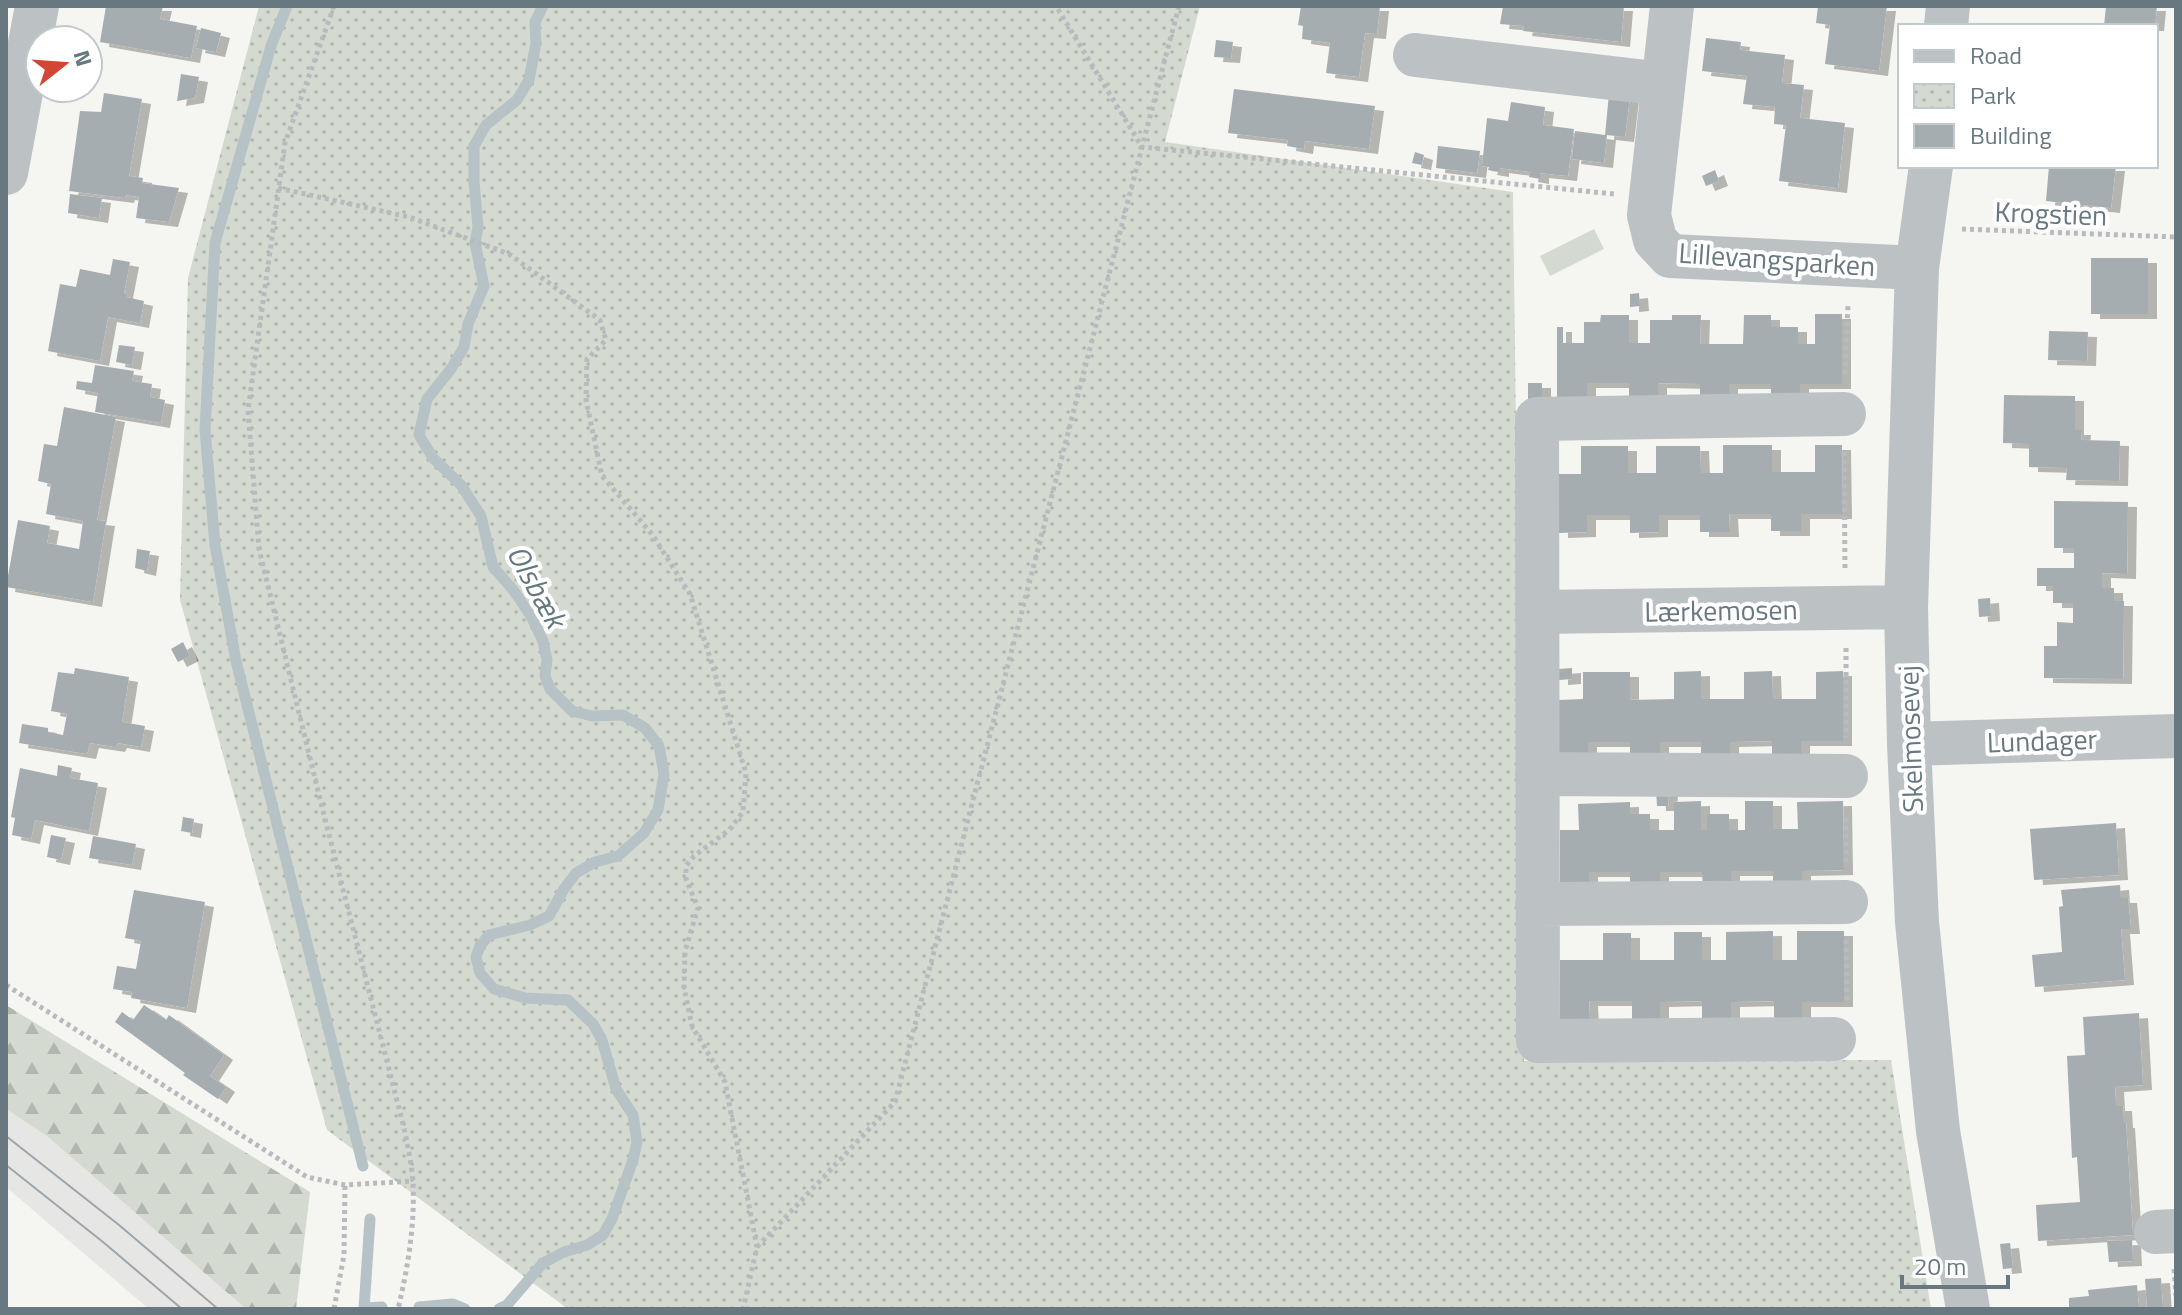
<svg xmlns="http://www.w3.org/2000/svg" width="2182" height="1315" font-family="'Titillium Web',sans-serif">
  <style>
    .built { fill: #e6e6e5 }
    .grass { fill: #d5dad1 }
    .forest { fill: url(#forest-firs) }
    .park { fill: url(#park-dots) }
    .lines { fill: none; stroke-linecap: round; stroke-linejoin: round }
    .stream { stroke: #b6c2c5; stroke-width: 11 }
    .building { fill: #a5adb0; filter: url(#shadow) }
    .path { stroke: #b8bbbd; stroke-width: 5; stroke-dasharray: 4 4; stroke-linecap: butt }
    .minor { stroke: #bcc1c3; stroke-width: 44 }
    .tram { stroke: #9ea5a9; stroke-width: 2 }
    .labels { text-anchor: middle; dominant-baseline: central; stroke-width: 8; stroke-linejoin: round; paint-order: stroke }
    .street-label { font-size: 28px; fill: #677880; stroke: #fff }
    .water-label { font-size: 30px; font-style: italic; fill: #63797d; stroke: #fff }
  </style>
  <defs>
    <pattern id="forest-firs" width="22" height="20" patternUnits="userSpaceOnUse" patternTransform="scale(2)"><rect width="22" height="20" fill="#d5dad1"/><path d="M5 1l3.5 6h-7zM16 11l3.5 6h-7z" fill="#b1b6af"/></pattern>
    <pattern id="park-dots" width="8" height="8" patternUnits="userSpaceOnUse" patternTransform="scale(2)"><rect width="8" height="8" fill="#d5dad1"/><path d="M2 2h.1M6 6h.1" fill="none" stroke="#b1b6af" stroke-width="1.8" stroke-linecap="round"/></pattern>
    <filter id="shadow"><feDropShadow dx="9" dy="5" stdDeviation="0" flood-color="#0004"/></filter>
  </defs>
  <rect width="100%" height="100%" fill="#f5f5f2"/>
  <path class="built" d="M 6,1109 L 48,1137 L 246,1309 L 149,1309 L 6,1187 Z"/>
  <path class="grass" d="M 1594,229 L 1604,249 L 1550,276 L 1540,256 Z"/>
  <path class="forest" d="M 6,1005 L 310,1192 L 296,1309 L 246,1309 L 48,1137 L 6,1109 Z"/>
  <path class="park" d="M 259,6 L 1200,6 L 1165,142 L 1513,192 L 1524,1061 L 1891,1060 L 1931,1309 L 568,1309 L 327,1130 L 180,600 L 188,278 Z"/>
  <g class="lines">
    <path class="stream" d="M 287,6 L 271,46 L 215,243 L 205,430 L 215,545 L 236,661 L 363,1166
      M 419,1307 L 453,1304 L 465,1309
      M 364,1308 L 382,1307
      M 364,1309 L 370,1219
      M 499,1309 L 507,1305 L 543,1263 L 564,1252 L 587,1245 L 603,1235 L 612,1219 L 633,1160 L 637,1142 L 633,1115 L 616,1089 L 602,1040 L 593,1024 L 568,1000 L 525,998 L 494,989 L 480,973 L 476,957 L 480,946 L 489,935 L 530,925 L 549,916 L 564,889 L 576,873 L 595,862 L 618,856 L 644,833 L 658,810 L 664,774 L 659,746 L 645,728 L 623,715 L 592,716 L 572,711 L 550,689 L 545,676 L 547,660 L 543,641 L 531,616 L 514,591 L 493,567 L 481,516 L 461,485 L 433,458 L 419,435 L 427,399 L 451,369 L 464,347 L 468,324 L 484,286 L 475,243 L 478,227 L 474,182 L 474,146 L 486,125 L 517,100 L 529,80 L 536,43 L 535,22 L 543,6"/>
  </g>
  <path class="building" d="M 106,6 L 163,6 L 160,19 L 197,26 L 191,58 L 100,42 Z
    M 1301,6 L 1380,6 L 1377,34 L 1365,33 L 1359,77 L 1326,73 L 1330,43 L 1302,39 L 1303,26 L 1298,25 Z
    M 1503,6 L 1624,6 L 1621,42 L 1523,31 L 1524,26 L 1500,24 Z
    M 1818,6 L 1887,6 L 1879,71 L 1825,64 L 1830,25 L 1816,23 Z
    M 2106,6 L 2157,6 L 2155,26 L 2104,26 Z
    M 201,28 L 221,33 L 216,52 L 196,48 Z
    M 1706,38 L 1741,42 L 1740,50 L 1785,55 L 1782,83 L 1804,85 L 1800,118 L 1845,123 L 1838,188 L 1779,181 L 1786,125 L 1774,124 L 1775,107 L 1743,104 L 1747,76 L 1702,71 Z
    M 1216,40 L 1233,42 L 1231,58 L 1214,57 Z
    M 181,74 L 199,77 L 195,98 L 177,101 Z
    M 1234,89 L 1375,106 L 1369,149 L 1305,141 L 1304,149 L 1287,146 L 1288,140 L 1228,133 Z
    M 104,93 L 142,99 L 129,176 L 143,178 L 142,183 L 179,188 L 169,222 L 136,218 L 139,197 L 126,195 L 125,198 L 69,191 L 80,111 L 101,112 Z
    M 1609,94 L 1630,96 L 1625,137 L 1607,135 L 1604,163 L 1572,159 L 1575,131 L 1605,135 Z
    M 1511,102 L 1545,107 L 1543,125 L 1574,129 L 1568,176 L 1540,173 L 1540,179 L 1529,177 L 1530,172 L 1500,168 L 1500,172 L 1488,170 L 1489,167 L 1482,166 L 1487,118 L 1508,121 Z
    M 1438,146 L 1480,151 L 1477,173 L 1436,168 Z
    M 1415,152 L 1424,155 L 1422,165 L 1412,163 Z
    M 2049,166 L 2116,166 L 2111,208 L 2046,201 Z
    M 1715,170 L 1719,181 L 1706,186 L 1702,176 Z
    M 70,194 L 102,198 L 99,218 L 68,213 Z
    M 2091,258 L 2148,258 L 2148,314 L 2091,314 Z
    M 113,259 L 130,262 L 124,293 L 126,294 L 126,297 L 144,301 L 140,323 L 108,317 L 100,361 L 48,351 L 60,284 L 76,287 L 80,269 L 110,275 Z
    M 1639,293 L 1640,306 L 1630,307 L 1630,294 Z
    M 1815,314 L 1842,314 L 1842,384 L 1800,384 L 1800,401 L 1771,401 L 1771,384 L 1729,384 L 1729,402 L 1700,402 L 1700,384 L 1658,383 L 1658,402 L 1629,402 L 1629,383 L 1587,383 L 1587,402 L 1557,401 L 1557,327 L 1563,327 L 1563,343 L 1584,343 L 1584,322 L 1600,322 L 1601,315 L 1629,315 L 1629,343 L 1650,343 L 1650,320 L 1672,320 L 1672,315 L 1701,315 L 1700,344 L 1743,344 L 1744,315 L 1771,315 L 1771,327 L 1798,327 L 1798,344 L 1815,344 Z
    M 2049,331 L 2088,332 L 2087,361 L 2048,360 Z
    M 119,345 L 135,347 L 132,365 L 116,362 Z
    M 95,365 L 134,371 L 132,381 L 152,384 L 150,397 L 165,400 L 161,423 L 95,412 L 98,393 L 76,389 L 77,381 L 92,383 Z
    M 1528,383 L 1542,383 L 1542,401 L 1528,402 Z
    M 2004,395 L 2075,396 L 2075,430 L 2082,430 L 2081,440 L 2120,441 L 2119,481 L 2066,480 L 2067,468 L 2029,467 L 2029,444 L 2003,443 Z
    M 64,407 L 116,417 L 97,520 L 106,521 L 93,602 L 6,587 L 18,520 L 50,526 L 47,543 L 79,549 L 83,521 L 46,514 L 51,484 L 38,481 L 44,444 L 57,446 Z
    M 1723,445 L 1772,445 L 1772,472 L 1815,472 L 1815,445 L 1842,445 L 1843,514 L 1801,514 L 1801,531 L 1771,531 L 1771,514 L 1729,514 L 1730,532 L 1700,532 L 1700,515 L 1659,515 L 1659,532 L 1630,533 L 1630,515 L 1587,515 L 1587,532 L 1559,533 L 1558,474 L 1581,474 L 1581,446 L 1628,446 L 1628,473 L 1656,473 L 1656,446 L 1700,446 L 1701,473 L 1723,473 Z
    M 2054,501 L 2128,502 L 2127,574 L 2102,573 L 2102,588 L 2114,588 L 2114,601 L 2124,601 L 2123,679 L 2044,678 L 2044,646 L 2057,646 L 2057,622 L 2073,623 L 2073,603 L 2053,603 L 2053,586 L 2037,586 L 2037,568 L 2074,568 L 2074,548 L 2054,548 Z
    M 137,549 L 150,551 L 147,571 L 135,568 Z
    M 1990,598 L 1991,616 L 1979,617 L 1978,599 Z
    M 183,642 L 190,656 L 178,662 L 171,649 Z
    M 75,668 L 129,677 L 122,722 L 145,726 L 141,747 L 118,743 L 116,747 L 90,743 L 87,754 L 19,743 L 22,724 L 48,728 L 48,732 L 63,735 L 67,714 L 51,711 L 58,672 L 74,674 Z
    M 1572,668 L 1572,679 L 1559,680 L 1559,669 Z
    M 1701,671 L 1701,699 L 1744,699 L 1744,672 L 1772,671 L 1773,699 L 1816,699 L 1816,672 L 1843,671 L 1843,741 L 1801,741 L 1801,758 L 1772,758 L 1772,741 L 1730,742 L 1730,758 L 1701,757 L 1701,742 L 1660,742 L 1660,758 L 1630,758 L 1630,742 L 1588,742 L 1588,758 L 1559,758 L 1559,700 L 1583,699 L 1583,672 L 1630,672 L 1630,700 L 1674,699 L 1674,672 Z
    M 58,765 L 72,768 L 70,778 L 98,783 L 89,831 L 35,820 L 31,839 L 12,835 L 15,818 L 11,817 L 20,768 L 57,776 Z
    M 1656,790 L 1669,790 L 1668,806 L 1657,806 Z
    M 1701,801 L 1701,830 L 1707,830 L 1707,814 L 1729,814 L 1729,830 L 1745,830 L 1745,801 L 1773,801 L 1773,829 L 1798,829 L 1797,802 L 1843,801 L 1844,870 L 1802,871 L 1802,888 L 1773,888 L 1773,871 L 1731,871 L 1731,889 L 1703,889 L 1702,872 L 1660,872 L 1660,888 L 1630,889 L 1630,872 L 1589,872 L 1589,889 L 1560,889 L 1560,830 L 1579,830 L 1578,804 L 1630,802 L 1630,814 L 1650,814 L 1650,830 L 1674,830 L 1674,802 Z
    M 183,817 L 194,819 L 192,833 L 181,831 Z
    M 2116,823 L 2119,875 L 2034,880 L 2030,829 Z
    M 51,835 L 66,838 L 61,860 L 47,857 Z
    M 93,836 L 136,844 L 132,865 L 89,858 Z
    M 2120,885 L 2121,898 L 2128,898 L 2131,929 L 2121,929 L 2125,980 L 2035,987 L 2032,955 L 2062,952 L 2059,907 L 2063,906 L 2061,890 Z
    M 134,890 L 205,902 L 187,1008 L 131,998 L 132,992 L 113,989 L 117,966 L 136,969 L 141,941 L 125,938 Z
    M 1773,931 L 1773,960 L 1797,960 L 1797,931 L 1844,931 L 1844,1002 L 1802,1002 L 1802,1019 L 1774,1019 L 1774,1001 L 1731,1002 L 1731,1018 L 1702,1018 L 1702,1001 L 1660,1002 L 1660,1019 L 1632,1019 L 1632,1001 L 1589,1001 L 1590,1020 L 1560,1020 L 1560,960 L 1603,960 L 1603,933 L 1631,933 L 1631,960 L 1674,960 L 1674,932 L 1702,932 L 1702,960 L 1726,960 L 1726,932 Z
    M 144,1005 L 166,1020 L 169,1015 L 224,1055 L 210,1076 L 226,1087 L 218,1099 L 183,1075 L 185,1073 L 115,1022 L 122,1012 L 133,1020 Z
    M 2139,1013 L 2143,1085 L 2115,1087 L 2116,1106 L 2123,1106 L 2124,1123 L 2126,1123 L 2133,1235 L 2038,1241 L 2036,1205 L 2080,1202 L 2077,1157 L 2072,1158 L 2067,1056 L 2085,1055 L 2083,1017 Z
    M 2132,1240 L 2133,1261 L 2109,1262 L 2107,1241 Z
    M 2010,1243 L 2013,1268 L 2003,1269 L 2000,1244 Z
    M 2161,1278 L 2163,1309 L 2147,1309 L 2145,1279 Z
    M 2137,1285 L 2139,1309 L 2069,1309 L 2069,1298 L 2089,1296 L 2088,1290 Z"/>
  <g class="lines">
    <path class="path" d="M 334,6 L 285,143 L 248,410 L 259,549 L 321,803 L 405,1132 C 408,1148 412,1166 413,1182 C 415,1225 408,1267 398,1309
      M 1179,6 L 1142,147 L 1614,194
      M 278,188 L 409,217 L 509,254 L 600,320 L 606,340 L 587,359 L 586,400 L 602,476 L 652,534 L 690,594 L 746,773 L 743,812 L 729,830 L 694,856 L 686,866 L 686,879 L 698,908 L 685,951 L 684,987 L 692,1026 L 725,1082 L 757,1247 L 743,1309
      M 1962,229 L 2176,237
      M 1845,374 L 1848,304
      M 1844,452 L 1845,570
      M 1846,648 L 1846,738
      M 1846,862 L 1846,816
      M 1846,940 L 1847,1002
      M 6,985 L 307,1177 L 345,1185 L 413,1181
      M 757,1247 L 895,1102 L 1142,147 L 1056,6
      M 2174,1269 L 2176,1296
      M 334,1309 L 344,1255 L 345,1185"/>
    <path class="minor" d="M 1672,6 L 1649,215 L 1655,240 L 1670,256 L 1917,268
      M 1946,26 L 1948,6
      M 1415,55 L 1663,84
      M 1931,166 L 1917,268 L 1906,607 L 1909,744 L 1917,922 L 1938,1131 L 1968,1309
      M 6,173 L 37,6
      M 1537,612 L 1906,607
      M 1909,744 L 2176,736
      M 1537,774 L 1846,776
      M 1537,904 L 1846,902
      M 1834,1039 L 1538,1041 L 1537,419 L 1844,414
      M 2156,1232 L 2176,1231"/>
    <path class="tram" d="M 6,1136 L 119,1225 L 218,1309
      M 6,1165 L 103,1242 L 182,1309"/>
  </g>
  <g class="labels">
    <g class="street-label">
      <text transform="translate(2051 213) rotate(2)">Krogstien</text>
      <text transform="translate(1777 259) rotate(4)">Lillevangsparken</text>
      <text transform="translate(1721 610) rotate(-1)">Lærkemosen</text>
      <text transform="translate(1910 739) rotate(-92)">Skelmosevej</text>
      <text transform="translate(2042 740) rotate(-2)">Lundager</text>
    </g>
    <g class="water-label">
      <text transform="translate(537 586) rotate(61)">Olsbæk</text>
    </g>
  </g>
  <rect width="2182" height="1315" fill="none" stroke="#677880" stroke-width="16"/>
  <rect x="1898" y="24" width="260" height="144" fill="#ffffff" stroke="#c2c9cc" stroke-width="2"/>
  <rect x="1914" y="50" width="40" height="12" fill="#bcc1c3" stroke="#c2c9cc" stroke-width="2"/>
  <text x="1970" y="64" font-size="24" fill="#677880">Road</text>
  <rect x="1914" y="84" width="40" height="24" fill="url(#park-dots)" stroke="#c2c9cc" stroke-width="2"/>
  <text x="1970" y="104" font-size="24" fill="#677880">Park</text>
  <rect x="1914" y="124" width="40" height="24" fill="#a5adb0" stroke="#c2c9cc" stroke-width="2"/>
  <text x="1970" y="144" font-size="24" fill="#677880">Building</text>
  <g transform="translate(64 64) rotate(73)"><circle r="38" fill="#ffffff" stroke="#c2c9cc" stroke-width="2"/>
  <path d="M0-6L14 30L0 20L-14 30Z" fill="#d34534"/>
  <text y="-12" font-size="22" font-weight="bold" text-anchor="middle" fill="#677880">N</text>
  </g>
  <path d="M1902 1275v12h106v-12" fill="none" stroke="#677880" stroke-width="4"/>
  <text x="1914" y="1275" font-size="24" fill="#677880" stroke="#ffffff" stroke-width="6" paint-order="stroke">20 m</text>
</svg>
